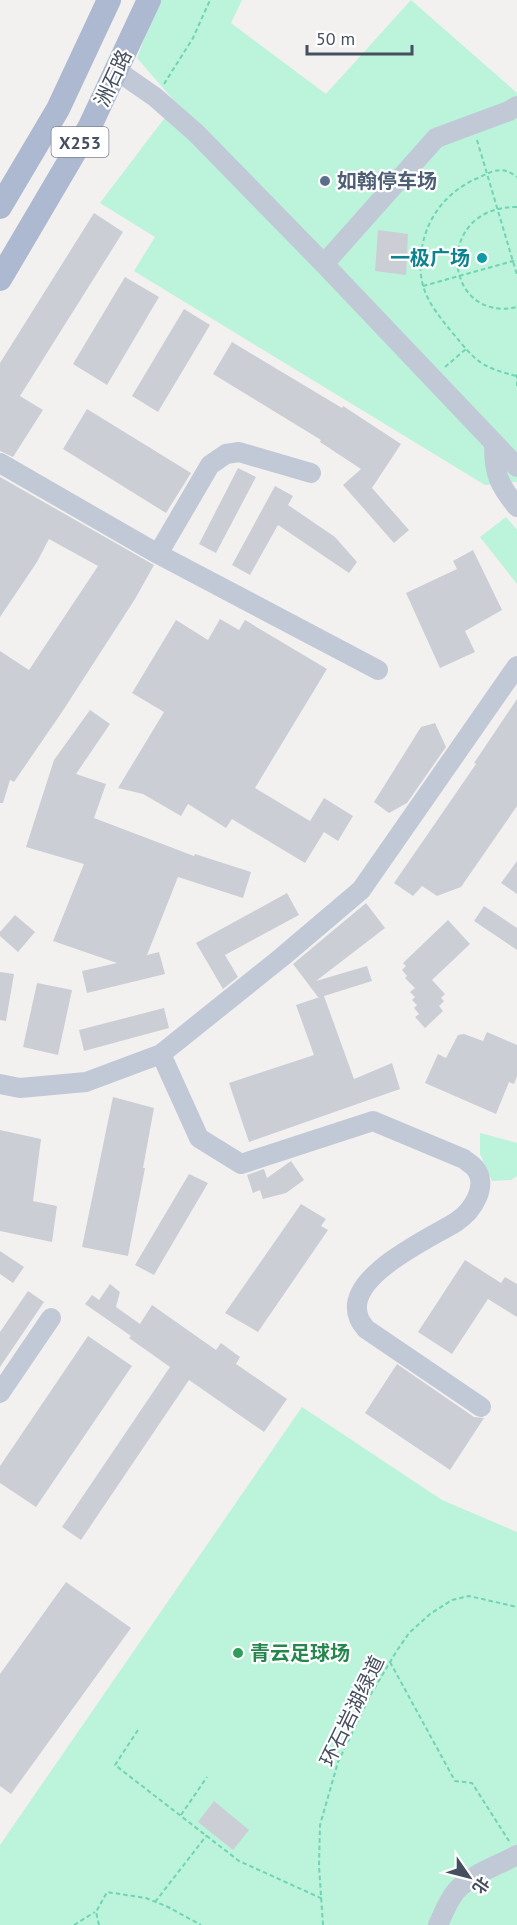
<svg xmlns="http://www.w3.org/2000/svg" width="517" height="1925" font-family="'PT Sans','Noto Sans SC',sans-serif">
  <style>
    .green { fill: #bbf3db }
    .building { fill: #ccced6 }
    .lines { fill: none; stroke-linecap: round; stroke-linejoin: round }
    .path { stroke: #70d4b5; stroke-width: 2; stroke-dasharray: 4.5 3; stroke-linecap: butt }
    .minor { stroke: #c2c9d6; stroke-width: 20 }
    .major { stroke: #adb9d1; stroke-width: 24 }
    .service-dot { fill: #5c6f8a; stroke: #fff; stroke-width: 2 }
    .culture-dot { fill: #0f9aa8; stroke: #fff; stroke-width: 2 }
    .leisure-dot { fill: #2e9e5b; stroke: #fff; stroke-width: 2 }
    .labels { text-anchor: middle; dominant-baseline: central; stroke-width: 4.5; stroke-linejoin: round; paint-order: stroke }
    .shield { fill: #fff; stroke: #7e848f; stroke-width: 1.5 }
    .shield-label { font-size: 18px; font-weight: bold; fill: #464f5f }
    .street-label { font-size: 20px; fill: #464f5f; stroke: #fff }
    .service-label { font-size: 20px; font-weight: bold; fill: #4e5e75; stroke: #fff; text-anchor: start }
    .culture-label { font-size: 20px; font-weight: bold; fill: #0d838f; stroke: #fff; text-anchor: end }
    .leisure-label { font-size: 20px; font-weight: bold; fill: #27864d; stroke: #fff; text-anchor: start }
  </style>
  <rect width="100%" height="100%" fill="#f3f0f0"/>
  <path class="green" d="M 159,0 L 242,0 L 231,23 L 326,94 L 411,0 L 517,93 L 517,482 L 485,485 L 134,271 L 155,237 L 100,203 L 176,103 L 137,58 Z
    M 506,517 L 517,530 L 517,584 L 480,537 Z
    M 480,1133 L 517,1143 L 517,1176 L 511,1180 L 492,1181 L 480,1154 Z
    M 302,1407 L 442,1500 L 517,1532 L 517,1925 L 0,1925 L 0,1845 Z"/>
  <path class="building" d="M 94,213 L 123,232 L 20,396 L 43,410 L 13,457 L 0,451 L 0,363 Z
    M 378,230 L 408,234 L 406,275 L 375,271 Z
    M 125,277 L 159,297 L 107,385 L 73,364 Z
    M 184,309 L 210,325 L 158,412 L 132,396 Z
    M 232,342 L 342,408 L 343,406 L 401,444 L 372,488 L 409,530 L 394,543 L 343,485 L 361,469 L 320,442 L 321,440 L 213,374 Z
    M 87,409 L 191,473 L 166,513 L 63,449 Z
    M 238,468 L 256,477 L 216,553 L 199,544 Z
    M 0,477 L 154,565 L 135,599 L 62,712 L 14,782 L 10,780 L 3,803 L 0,803 L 0,651 L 29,670 L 98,566 L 49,539 L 37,562 L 0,617 Z
    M 275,486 L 293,496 L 288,505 L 335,537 L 357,562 L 349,573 L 278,525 L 250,575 L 232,565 Z
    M 473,550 L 502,610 L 465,631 L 475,652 L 440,668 L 406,593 L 457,569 L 453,561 Z
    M 220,619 L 239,630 L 245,620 L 327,669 L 255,788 L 310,821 L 324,798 L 353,816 L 338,841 L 324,832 L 305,863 L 232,819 L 226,828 L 188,804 L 181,816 L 143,794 L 118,788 L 164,712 L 132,693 L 176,620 L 208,640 Z
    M 517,699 L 517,806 L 461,887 L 437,896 L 422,886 L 413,896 L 394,883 L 476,764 L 474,763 Z
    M 90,710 L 110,724 L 76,774 L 106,784 L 94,818 L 194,856 L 195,854 L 251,872 L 243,898 L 178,877 L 147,955 L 159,952 L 165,974 L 87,993 L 82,971 L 117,963 L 53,941 L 84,864 L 26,847 L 54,760 Z
    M 435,723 L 446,747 L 407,803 L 389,813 L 374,802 L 421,727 Z
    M 517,861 L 517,894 L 501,883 Z
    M 287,893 L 299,915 L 225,955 L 238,977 L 223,989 L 196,943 Z
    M 366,903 L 385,928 L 316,981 L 367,966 L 372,981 L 324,996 L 354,1079 L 392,1063 L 400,1089 L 249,1142 L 229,1083 L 314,1055 L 296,1005 L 320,997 L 318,997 L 293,964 Z
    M 484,906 L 517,928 L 517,950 L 474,921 Z
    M 15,915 L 35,932 L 18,952 L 0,936 L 0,932 Z
    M 448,920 L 470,944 L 432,980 L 445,994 L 441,998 L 444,1001 L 439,1006 L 443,1011 L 425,1028 L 415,1017 L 419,1014 L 414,1008 L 417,1005 L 412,1000 L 415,997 L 410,992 L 415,988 L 405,978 L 407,976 L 402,970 L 406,966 L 403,963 Z
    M 0,972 L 14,974 L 6,1021 L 0,1020 Z
    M 37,983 L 72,990 L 58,1055 L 23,1047 Z
    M 164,1008 L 169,1028 L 84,1051 L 79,1030 Z
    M 487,1032 L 517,1045 L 517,1076 L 514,1084 L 509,1082 L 496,1114 L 425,1083 L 438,1054 L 446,1058 L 458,1035 L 464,1034 L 483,1041 Z
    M 113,1097 L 154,1108 L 143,1168 L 145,1168 L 128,1256 L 82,1247 Z
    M 0,1130 L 41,1139 L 33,1201 L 57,1206 L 52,1242 L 0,1231 Z
    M 291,1161 L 304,1180 L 286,1193 L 263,1199 L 260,1190 L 253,1193 L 247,1175 L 264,1169 L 267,1178 Z
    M 189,1174 L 208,1183 L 154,1275 L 135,1265 Z
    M 301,1204 L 326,1219 L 321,1226 L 328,1230 L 258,1332 L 225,1313 Z
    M 0,1251 L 24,1267 L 13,1283 L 0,1274 Z
    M 465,1260 L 501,1283 L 505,1277 L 517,1284 L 517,1317 L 488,1299 L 452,1354 L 418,1332 Z
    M 110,1284 L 120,1292 L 116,1307 L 140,1324 L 152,1305 L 216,1350 L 221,1343 L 240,1357 L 236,1364 L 287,1399 L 264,1432 L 189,1380 L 81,1540 L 62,1527 L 170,1367 L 129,1338 L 131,1336 L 85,1304 L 92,1295 L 99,1300 Z
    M 28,1291 L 44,1302 L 0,1367 L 0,1332 Z
    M 88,1336 L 132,1366 L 36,1507 L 0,1483 L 0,1466 Z
    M 397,1364 L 474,1417 L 484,1418 L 450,1470 L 365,1413 Z
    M 66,1582 L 131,1628 L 11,1794 L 0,1786 L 0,1674 Z
    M 214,1801 L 249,1830 L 233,1850 L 198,1822 Z"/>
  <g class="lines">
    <path class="path" d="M 164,84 L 193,38 L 210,0
      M 477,140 L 517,275
      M 517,207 C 432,206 443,324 517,307
      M 423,286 L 517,260
      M 445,367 L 466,349
      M 517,374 L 517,386
      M 516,376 C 478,366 476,361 451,331 C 438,315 423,297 421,275 C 417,231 439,194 480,177 C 494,170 503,166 517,177
      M 390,1662 L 455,1781 L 472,1783 L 509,1841
      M 138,1730 L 115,1765 L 239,1861 L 323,1899
      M 181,1815 L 207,1777
      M 155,1902 L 207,1835
      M 74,1925 L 95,1912
      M 99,1925 L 96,1912 L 107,1892 L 146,1898 L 168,1907 L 201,1925
      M 323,1925 L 319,1866 L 320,1825 L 338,1762 L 371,1694 L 396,1652 L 409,1633 L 430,1614 L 452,1600 L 469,1596 L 517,1607"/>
    <path class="minor" d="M 116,70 L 155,97 L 196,133 L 324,264 L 517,467
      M 324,264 L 436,138 L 509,111 L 517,106
      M 494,445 C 494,474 499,485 517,507
      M 0,463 L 158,554 L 378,670
      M 158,554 L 210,465 L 226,454 L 239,452 L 311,473
      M 161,1054 L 199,1138 L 241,1164 L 373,1121 L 464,1159 C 467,1162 472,1164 475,1168 C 489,1185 473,1211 456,1222 C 431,1238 342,1277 359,1318 C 360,1322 364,1326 366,1329 L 481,1407
      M 0,1084 L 20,1088 L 86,1082 L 161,1054 L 282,957 L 361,890 L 517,666
      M 0,1393 L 51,1318
      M 438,1925 C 443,1914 448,1901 456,1891 C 471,1874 497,1866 517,1855"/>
    <path class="major" d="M 0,207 L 58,109 L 109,0
      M 0,279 L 90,126 L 149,0"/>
  </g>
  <circle class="service-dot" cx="325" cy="181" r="6"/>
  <circle class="culture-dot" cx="482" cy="258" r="6"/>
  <circle class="leisure-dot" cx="238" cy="1653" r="6"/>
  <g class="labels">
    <rect class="shield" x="51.5" y="127" width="57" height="30" rx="4.5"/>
    <g class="shield-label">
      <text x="80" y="142">X253</text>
    </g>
    <g class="street-label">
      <text transform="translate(113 78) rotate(-65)">洲石路</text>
      <text transform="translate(352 1711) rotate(-64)">环石岩湖绿道</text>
    </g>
    <g class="service-label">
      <text x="337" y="181">如翰停车场</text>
    </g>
    <g class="culture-label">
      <text x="470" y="258">一极广场</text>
    </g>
    <g class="leisure-label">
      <text x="250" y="1653">青云足球场</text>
    </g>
  </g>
  <g transform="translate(469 1877) rotate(125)" stroke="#ffffff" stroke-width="4.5" paint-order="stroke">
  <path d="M0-4.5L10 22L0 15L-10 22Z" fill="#464f5f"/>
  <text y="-9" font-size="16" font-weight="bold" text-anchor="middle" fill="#464f5f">北</text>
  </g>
  <path d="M307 45v9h105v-9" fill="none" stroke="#464f5f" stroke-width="3"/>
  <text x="316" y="45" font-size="18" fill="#464f5f" stroke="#ffffff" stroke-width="4.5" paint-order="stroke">50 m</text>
</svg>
